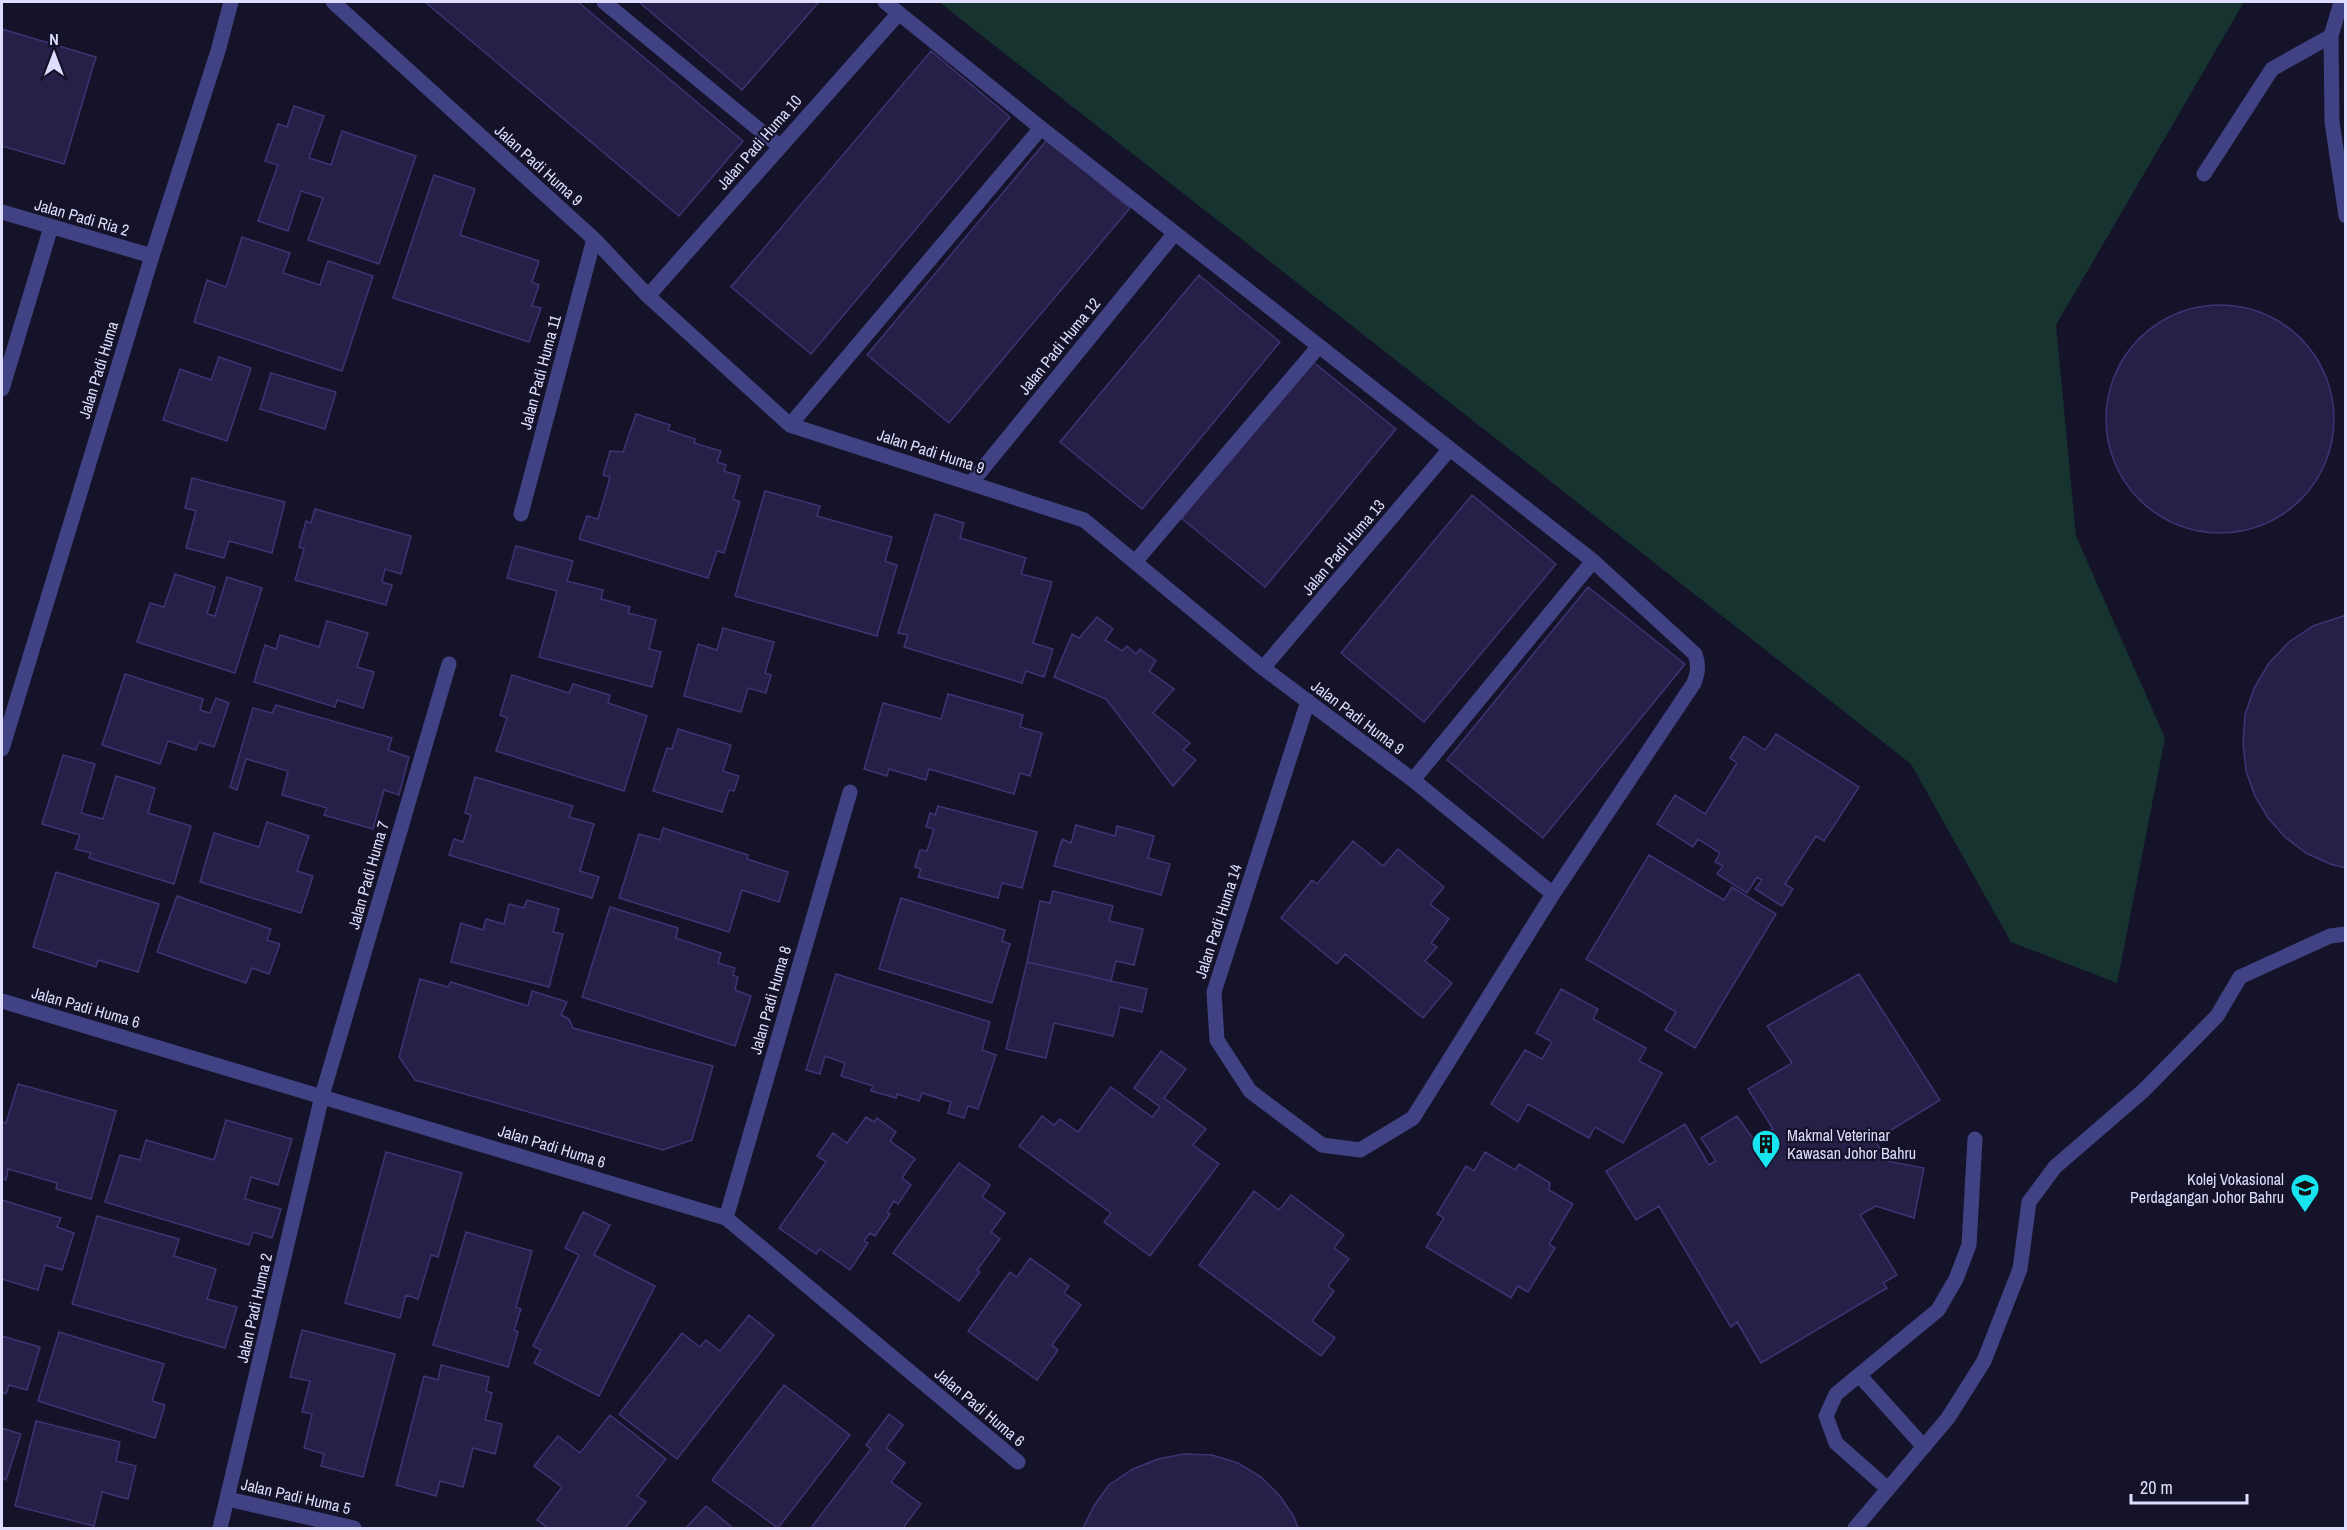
<svg xmlns="http://www.w3.org/2000/svg" width="2347" height="1530" font-family="'Archivo Narrow',sans-serif">
  <style>
    .green { fill: #163330 }
    .building { fill: #262049; stroke: #3d3473; stroke-width: 1.5 }
    .lines { fill: none; stroke-linecap: round; stroke-linejoin: round }
    .minor { stroke: #414284; stroke-width: 15 }
    .labels { text-anchor: middle; dominant-baseline: central; stroke-width: 4.5; stroke-linejoin: round; paint-order: stroke }
    .street-label { font-size: 16px; fill: #dfddfd; stroke: #151329 }
    .poi-label { font-size: 16px; fill: #dfddfd; stroke: #151329; text-anchor: start }
  </style>
  <rect width="100%" height="100%" fill="#151329"/>
  <path class="green" d="M 939,2 L 2244,2 L 2056,325 L 2076,536 L 2165,738 L 2117,983 L 2011,942 L 1911,764 Z"/>
  <path class="building" d="M 425,2 L 578,2 L 743,141 L 679,216 Z
    M 639,2 L 819,2 L 742,90 Z
    M 2,29 L 96,57 L 64,164 L 2,146 Z
    M 931,51 L 1010,117 L 811,354 L 731,287 Z
    M 294,106 L 324,116 L 309,158 L 331,165 L 342,131 L 416,156 L 379,264 L 308,240 L 323,198 L 301,191 L 288,231 L 258,221 L 278,165 L 265,161 L 278,124 L 287,127 Z
    M 1047,140 L 1130,208 L 949,423 L 867,355 Z
    M 434,175 L 475,189 L 460,235 L 539,261 L 532,282 L 539,285 L 532,306 L 541,308 L 529,342 L 393,298 Z
    M 242,237 L 290,253 L 283,273 L 320,285 L 328,261 L 373,276 L 342,371 L 194,322 L 207,280 L 226,287 Z
    M 1199,275 L 1280,342 L 1142,509 L 1060,442 Z
    M2106 419a114 114 0 1 1 228 0a114 114 0 1 1-228 0Z
    M 219,357 L 251,368 L 227,441 L 163,420 L 180,369 L 211,380 Z
    M 1312,361 L 1396,429 L 1265,587 L 1181,518 Z
    M 271,373 L 336,392 L 325,429 L 260,409 Z
    M 636,414 L 670,425 L 668,430 L 695,439 L 694,443 L 721,451 L 717,462 L 726,465 L 724,471 L 740,476 L 733,499 L 740,502 L 724,553 L 717,551 L 708,578 L 579,539 L 587,516 L 598,519 L 610,477 L 603,475 L 610,451 L 623,452 Z
    M 192,478 L 285,502 L 272,553 L 229,541 L 224,558 L 186,548 L 196,511 L 185,508 Z
    M 765,491 L 820,506 L 817,516 L 892,537 L 885,561 L 897,565 L 877,636 L 735,596 Z
    M 1472,495 L 1556,564 L 1424,722 L 1341,653 Z
    M 315,509 L 411,536 L 401,574 L 385,569 L 382,582 L 392,585 L 386,605 L 295,580 L 304,549 L 299,547 L 306,521 L 311,523 Z
    M 935,514 L 964,523 L 960,538 L 1026,558 L 1021,574 L 1052,582 L 1033,643 L 1053,649 L 1044,677 L 1026,671 L 1022,683 L 904,647 L 908,635 L 898,633 Z
    M 516,546 L 573,561 L 567,581 L 603,590 L 601,599 L 630,607 L 628,613 L 656,620 L 649,649 L 661,652 L 652,687 L 539,657 L 557,591 L 507,578 Z
    M 175,574 L 215,587 L 207,614 L 215,616 L 227,577 L 262,588 L 235,673 L 137,642 L 150,603 L 164,607 Z
    M 1588,587 L 1685,664 L 1543,838 L 1447,760 Z
    M 2346,615 L 2346,868 L 2330,864 L 2306,853 L 2285,837 L 2268,818 L 2255,796 L 2246,771 L 2243,743 L 2245,715 L 2254,688 L 2269,663 L 2289,642 L 2313,626 Z
    M 1097,617 L 1113,629 L 1105,640 L 1122,651 L 1127,646 L 1136,654 L 1140,649 L 1156,661 L 1149,671 L 1174,689 L 1153,713 L 1190,743 L 1183,750 L 1196,760 L 1173,786 L 1106,699 L 1054,677 L 1072,634 L 1079,638 Z
    M 327,621 L 368,633 L 357,667 L 374,672 L 363,708 L 337,700 L 335,707 L 254,682 L 265,645 L 276,649 L 280,635 L 319,647 Z
    M 723,628 L 774,642 L 765,673 L 771,675 L 766,693 L 748,688 L 741,712 L 684,696 L 698,644 L 717,650 Z
    M 125,674 L 203,699 L 200,710 L 210,713 L 216,698 L 229,703 L 214,747 L 199,742 L 196,750 L 168,741 L 160,764 L 102,745 Z
    M 512,675 L 569,693 L 573,684 L 610,695 L 608,703 L 647,716 L 624,791 L 496,751 L 507,718 L 500,715 Z
    M 948,694 L 1023,715 L 1020,727 L 1042,733 L 1030,776 L 1020,773 L 1014,794 L 929,769 L 926,780 L 889,769 L 887,776 L 864,769 L 883,703 L 941,719 Z
    M 276,705 L 392,738 L 388,750 L 409,757 L 399,795 L 384,790 L 373,829 L 324,815 L 327,808 L 282,795 L 288,771 L 246,759 L 237,790 L 230,787 L 253,708 L 272,713 Z
    M 678,729 L 731,745 L 723,771 L 739,776 L 734,791 L 729,790 L 722,812 L 653,791 L 667,748 L 672,749 Z
    M 1776,734 L 1859,787 L 1824,841 L 1816,836 L 1785,884 L 1793,889 L 1782,906 L 1755,889 L 1762,880 L 1757,877 L 1747,893 L 1717,874 L 1723,866 L 1715,862 L 1720,853 L 1698,839 L 1693,847 L 1657,824 L 1675,795 L 1705,814 L 1737,763 L 1730,758 L 1744,736 L 1765,750 Z
    M 63,755 L 95,764 L 81,813 L 103,819 L 116,776 L 155,788 L 148,813 L 191,826 L 174,884 L 89,858 L 91,853 L 75,849 L 80,835 L 42,824 Z
    M 475,777 L 573,806 L 569,817 L 594,824 L 580,871 L 599,877 L 592,898 L 449,855 L 454,839 L 463,842 L 471,815 L 465,813 Z
    M 938,806 L 1037,832 L 1022,888 L 1002,883 L 998,898 L 918,877 L 921,869 L 915,867 L 920,850 L 927,851 L 934,829 L 926,827 L 930,813 L 935,815 Z
    M 267,822 L 309,836 L 297,871 L 313,876 L 301,913 L 200,882 L 214,833 L 259,847 Z
    M 1076,825 L 1115,836 L 1117,826 L 1154,836 L 1148,858 L 1170,864 L 1161,895 L 1054,866 L 1062,839 L 1071,843 Z
    M 663,828 L 748,855 L 747,859 L 788,872 L 779,902 L 742,890 L 729,932 L 619,898 L 639,834 L 660,840 Z
    M 1353,841 L 1383,866 L 1398,849 L 1444,887 L 1430,904 L 1449,919 L 1431,943 L 1437,947 L 1425,961 L 1452,983 L 1423,1018 L 1345,954 L 1337,964 L 1281,918 L 1312,880 L 1317,884 Z
    M 1649,855 L 1724,900 L 1732,887 L 1776,914 L 1695,1048 L 1665,1030 L 1676,1012 L 1586,959 Z
    M 56,872 L 159,904 L 138,972 L 98,960 L 96,967 L 33,947 Z
    M 1053,891 L 1113,906 L 1109,921 L 1143,929 L 1134,965 L 1116,961 L 1111,981 L 1027,962 L 1040,901 L 1050,903 Z
    M 177,896 L 271,929 L 267,940 L 280,944 L 269,974 L 252,968 L 246,983 L 157,952 Z
    M 901,898 L 1005,930 L 1002,941 L 1010,944 L 992,1003 L 879,969 Z
    M 527,900 L 559,909 L 553,932 L 563,934 L 549,987 L 451,962 L 461,923 L 483,930 L 486,919 L 504,924 L 509,904 L 524,908 Z
    M 610,907 L 678,928 L 676,938 L 721,953 L 718,963 L 735,968 L 733,975 L 738,977 L 735,990 L 751,996 L 735,1046 L 582,997 Z
    M 1027,962 L 1147,989 L 1142,1012 L 1120,1007 L 1113,1036 L 1054,1023 L 1046,1058 L 1006,1049 Z
    M 836,974 L 990,1022 L 982,1050 L 996,1055 L 978,1109 L 968,1106 L 964,1118 L 948,1113 L 951,1102 L 922,1093 L 919,1101 L 897,1094 L 896,1098 L 871,1091 L 873,1086 L 841,1076 L 845,1063 L 825,1056 L 820,1074 L 806,1070 Z
    M 1859,974 L 1940,1100 L 1875,1140 L 1887,1161 L 1924,1168 L 1914,1218 L 1876,1206 L 1860,1215 L 1897,1275 L 1883,1283 L 1887,1288 L 1761,1363 L 1737,1322 L 1731,1327 L 1659,1206 L 1636,1220 L 1606,1171 L 1685,1124 L 1709,1165 L 1716,1161 L 1701,1138 L 1737,1116 L 1754,1140 L 1773,1129 L 1748,1089 L 1792,1063 L 1767,1026 Z
    M 420,979 L 448,987 L 451,982 L 528,1006 L 532,991 L 567,1002 L 561,1015 L 569,1019 L 573,1028 L 713,1066 L 692,1140 L 663,1150 L 415,1080 L 399,1057 Z
    M 1561,989 L 1598,1009 L 1593,1019 L 1646,1048 L 1639,1061 L 1662,1073 L 1623,1143 L 1595,1127 L 1589,1138 L 1528,1104 L 1518,1122 L 1491,1104 L 1525,1050 L 1542,1059 L 1552,1042 L 1536,1033 Z
    M 1161,1051 L 1186,1069 L 1164,1098 L 1206,1129 L 1193,1145 L 1219,1164 L 1150,1256 L 1104,1222 L 1111,1213 L 1019,1146 L 1042,1116 L 1054,1125 L 1060,1119 L 1078,1132 L 1111,1087 L 1152,1117 L 1160,1107 L 1134,1088 Z
    M 18,1084 L 116,1111 L 91,1199 L 56,1189 L 57,1183 L 8,1169 L 6,1180 L 2,1179 L 2,1122 L 6,1123 Z
    M 866,1117 L 874,1122 L 877,1118 L 896,1132 L 890,1141 L 915,1159 L 902,1178 L 911,1185 L 898,1204 L 894,1201 L 887,1212 L 890,1214 L 875,1236 L 870,1233 L 864,1241 L 868,1243 L 850,1270 L 820,1249 L 816,1254 L 779,1228 L 826,1162 L 817,1156 L 833,1133 L 847,1143 Z
    M 226,1120 L 292,1139 L 278,1185 L 251,1177 L 245,1199 L 281,1209 L 272,1238 L 253,1232 L 249,1245 L 105,1202 L 120,1155 L 140,1160 L 146,1140 L 214,1160 Z
    M 386,1152 L 462,1173 L 438,1257 L 431,1255 L 418,1299 L 406,1295 L 400,1318 L 345,1303 Z
    M 1485,1152 L 1515,1170 L 1519,1164 L 1550,1183 L 1549,1190 L 1573,1204 L 1549,1244 L 1555,1248 L 1528,1292 L 1518,1286 L 1511,1298 L 1426,1247 L 1444,1218 L 1437,1214 L 1466,1166 L 1474,1171 Z
    M 959,1163 L 990,1185 L 982,1197 L 1005,1213 L 991,1232 L 1000,1239 L 977,1270 L 980,1272 L 959,1301 L 893,1253 Z
    M 1254,1191 L 1279,1210 L 1291,1195 L 1344,1235 L 1334,1248 L 1349,1259 L 1328,1286 L 1334,1291 L 1312,1321 L 1335,1338 L 1321,1356 L 1199,1265 Z
    M 2,1200 L 61,1218 L 57,1227 L 74,1233 L 62,1270 L 45,1265 L 38,1290 L 2,1279 Z
    M 583,1212 L 610,1225 L 594,1255 L 655,1286 L 599,1396 L 534,1363 L 541,1350 L 533,1346 L 579,1255 L 565,1248 Z
    M 97,1216 L 179,1239 L 174,1256 L 216,1269 L 207,1299 L 237,1307 L 225,1348 L 72,1304 Z
    M 466,1232 L 532,1251 L 516,1307 L 521,1309 L 514,1330 L 518,1332 L 508,1367 L 433,1345 Z
    M 1030,1258 L 1069,1286 L 1064,1293 L 1081,1305 L 1052,1345 L 1058,1350 L 1037,1380 L 968,1331 L 1010,1272 L 1017,1277 Z
    M 749,1315 L 774,1335 L 677,1459 L 619,1414 L 682,1333 L 700,1347 L 706,1340 L 720,1351 Z
    M 302,1330 L 395,1354 L 363,1477 L 321,1466 L 324,1454 L 304,1448 L 312,1414 L 302,1412 L 310,1381 L 290,1377 Z
    M 59,1332 L 164,1364 L 152,1401 L 165,1405 L 155,1438 L 38,1401 Z
    M 2,1336 L 40,1347 L 27,1390 L 9,1385 L 6,1394 L 2,1392 Z
    M 441,1365 L 489,1377 L 486,1391 L 492,1393 L 485,1420 L 502,1424 L 495,1454 L 473,1448 L 463,1487 L 440,1481 L 436,1496 L 396,1485 L 424,1376 L 438,1380 Z
    M 784,1385 L 850,1435 L 778,1528 L 712,1480 Z
    M 889,1414 L 903,1425 L 886,1448 L 905,1463 L 891,1482 L 921,1504 L 903,1528 L 811,1528 L 871,1449 L 866,1445 Z
    M 610,1415 L 666,1459 L 637,1496 L 646,1502 L 625,1528 L 548,1528 L 537,1520 L 562,1487 L 534,1466 L 558,1436 L 580,1453 Z
    M 36,1421 L 120,1442 L 116,1461 L 136,1466 L 128,1499 L 102,1492 L 94,1526 L 15,1506 Z
    M 2,1428 L 21,1434 L 6,1480 L 2,1478 Z
    M 1184,1454 L 1212,1455 L 1238,1463 L 1261,1477 L 1280,1496 L 1294,1517 L 1298,1528 L 1083,1528 L 1094,1506 L 1109,1485 L 1133,1469 L 1158,1459 Z
    M 706,1506 L 733,1528 L 686,1528 Z"/>
  <g class="lines">
    <path class="minor" d="M 333,2 L 594,239 L 648,296 L 790,425 L 1084,520 L 1263,668 L 1413,780 L 1553,894
      M 604,2 L 779,146
      M 885,2 L 1041,128 L 1593,561 L 1695,654 C 1699,665 1698,672 1694,683 L 1553,894 L 1413,1118 L 1360,1150 L 1322,1145 L 1250,1091 L 1217,1040 L 1214,992 L 1308,701
      M 2341,2 L 2331,36 L 2332,122 L 2346,216
      M 2204,174 L 2272,69 L 2331,36
      M 2,212 L 152,256
      M 648,296 L 899,13
      M 2,389 L 51,227
      M 790,425 L 1041,128
      M 971,483 L 1175,233
      M 521,514 L 594,239
      M 1135,562 L 1319,346
      M 1263,668 L 1449,450
      M 2,749 L 152,256 L 218,51 L 231,2
      M 1413,780 L 1593,561
      M 2,1001 L 726,1218 L 1018,1462
      M 726,1218 L 850,792
      M 1860,1376 L 1924,1447
      M 1888,1489 L 1836,1443 L 1826,1416 L 1836,1394 L 1938,1310 L 1956,1279 L 1969,1245 L 1975,1139
      M 228,1499 L 354,1528
      M 220,1528 L 322,1096 L 449,664
      M 1855,1528 L 1948,1418 L 1984,1361 L 2020,1269 L 2029,1202 L 2055,1167 L 2143,1091 L 2217,1016 L 2240,977 L 2330,936 L 2346,934"/>
  </g>
  <defs>
    <g id="building-pin" transform="scale(1.5)"><path d="M0 17L-7.5 6A9.5 9.5 0 1 1 7.5 6Z" fill="#17e4ef" stroke="#151329"/><path d="M-4-6H4V6H1V3H-1V6H-4ZM-2.5-4.3h1.7v1.8h-1.7ZM.8-4.3h1.7v1.8H.8ZM-2.5-1h1.7V.8h-1.7ZM.8-1h1.7V.8H.8Z" fill="#111"/></g>
    <g id="university-pin" transform="scale(1.5)"><path d="M0 17L-7.5 6A9.5 9.5 0 1 1 7.5 6Z" fill="#17e4ef" stroke="#151329"/><path d="M0-5L7-2L0 1L-7-2ZM-4 1L0 2.5L4 1V4Q0 6-4 4Z" fill="#111"/></g>
  </defs>
  <g fill-rule="evenodd">
    <use href="#building-pin" x="1766" y="1144"/>
    <use href="#university-pin" x="2305" y="1188"/>
  </g>
  <g class="labels">
    <g class="street-label">
      <text transform="translate(759 142) rotate(-49)">Jalan Padi Huma 10</text>
      <text transform="translate(539 165) rotate(42)">Jalan Padi Huma 9</text>
      <text transform="translate(82 217) rotate(16)">Jalan Padi Ria 2</text>
      <text transform="translate(1059 346) rotate(-51)">Jalan Padi Huma 12</text>
      <text transform="translate(98 370) rotate(-73)">Jalan Padi Huma</text>
      <text transform="translate(540 372) rotate(-75)">Jalan Padi Huma 11</text>
      <text transform="translate(931 451) rotate(18)">Jalan Padi Huma 9</text>
      <text transform="translate(1343 547) rotate(-50)">Jalan Padi Huma 13</text>
      <text transform="translate(1358 717) rotate(37)">Jalan Padi Huma 9</text>
      <text transform="translate(368 875) rotate(-74)">Jalan Padi Huma 7</text>
      <text transform="translate(1218 921) rotate(-72)">Jalan Padi Huma 14</text>
      <text transform="translate(770 1000) rotate(-74)">Jalan Padi Huma 8</text>
      <text transform="translate(86 1007) rotate(16)">Jalan Padi Huma 6</text>
      <text transform="translate(552 1146) rotate(17)">Jalan Padi Huma 6</text>
      <text transform="translate(254 1308) rotate(-77)">Jalan Padi Huma 2</text>
      <text transform="translate(980 1407) rotate(40)">Jalan Padi Huma 6</text>
      <text transform="translate(296 1496) rotate(13)">Jalan Padi Huma 5</text>
    </g>
    <g class="poi-label">
      <text x="1787" y="1135">Makmal Veterinar<tspan x="1787" dy="18">Kawasan Johor Bahru</tspan></text>
      <text x="2284" y="1179" text-anchor="end">Kolej Vokasional<tspan x="2284" dy="18">Perdagangan Johor Bahru</tspan></text>
    </g>
  </g>
  <rect width="2347" height="1530" fill="none" stroke="#dfddfd" stroke-width="6"/>
  <g transform="translate(54 54)" stroke="#151329" stroke-width="4.5" paint-order="stroke">
  <path d="M0-4.5L10 22L0 15L-10 22Z" fill="#dfddfd"/>
  <text y="-9" font-size="16" font-weight="bold" text-anchor="middle" fill="#dfddfd">N</text>
  </g>
  <path d="M2131 1494v9h116v-9" fill="none" stroke="#dfddfd" stroke-width="3"/>
  <text x="2140" y="1494" font-size="18" fill="#dfddfd" stroke="#151329" stroke-width="4.5" paint-order="stroke">20 m</text>
</svg>
